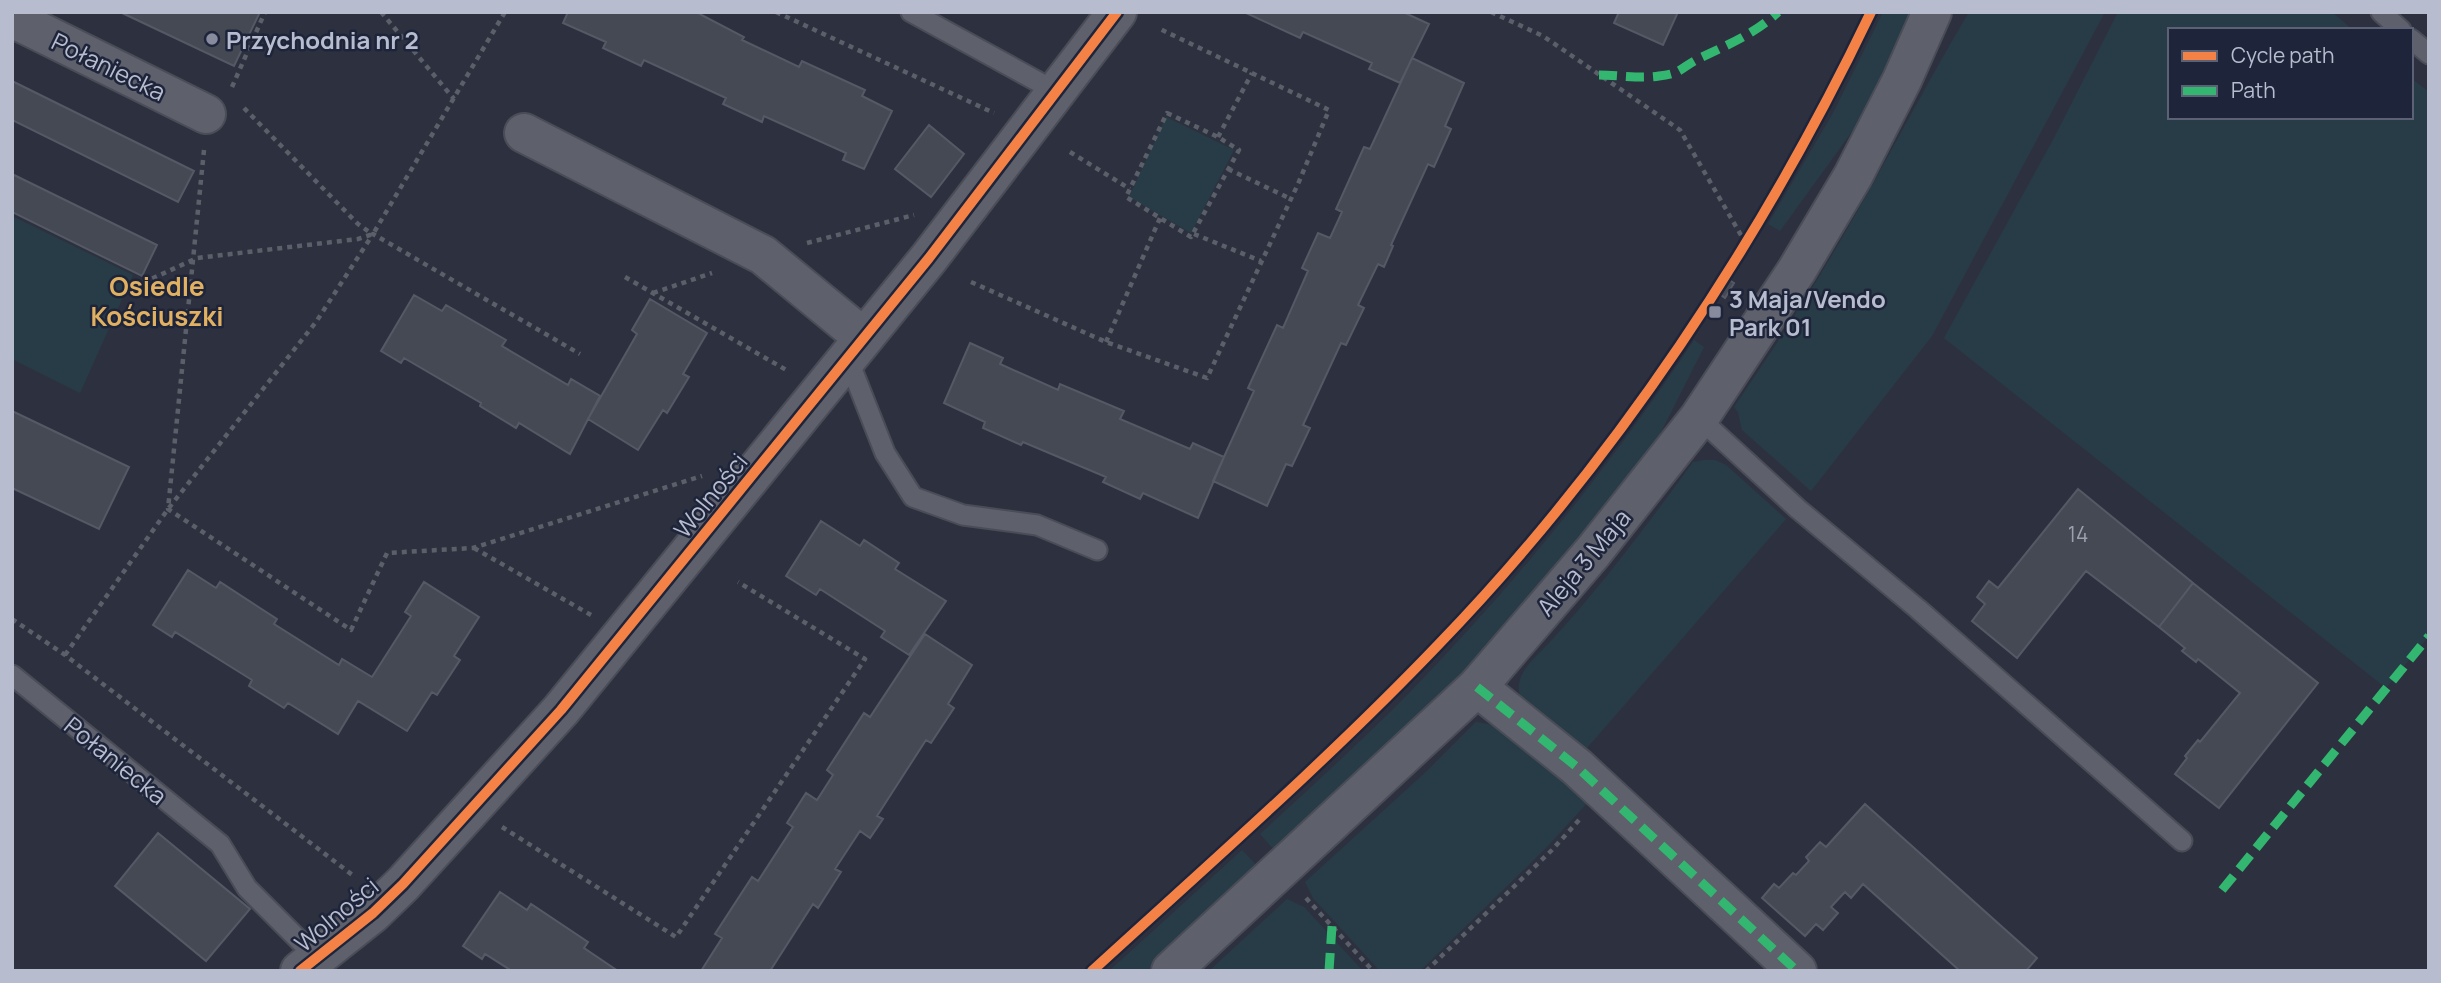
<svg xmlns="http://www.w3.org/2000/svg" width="2441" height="983" font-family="Manrope,sans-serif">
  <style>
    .green { fill: #283c47 }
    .building { fill: #454954; stroke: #555966; stroke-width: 2 }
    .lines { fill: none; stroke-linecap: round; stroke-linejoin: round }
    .service-casing { stroke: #4a4d58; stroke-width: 23 }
    .minor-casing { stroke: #4a4d58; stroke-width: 42 }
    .tertiary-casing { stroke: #4a4d58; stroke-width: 42 }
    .path { stroke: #5b5f69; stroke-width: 4.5; stroke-dasharray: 5 5; stroke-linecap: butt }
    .service { stroke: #5e606c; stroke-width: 19 }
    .minor { stroke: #5e606c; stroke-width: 38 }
    .tertiary { stroke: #5e606c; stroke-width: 38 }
    .quiet { stroke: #33b770; stroke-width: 9; stroke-dasharray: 18 9; stroke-linecap: butt }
    .cycleway-casing { stroke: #1e253b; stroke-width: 15 }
    .cycleway { stroke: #f48246; stroke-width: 10 }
    .poi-dot { fill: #878b9d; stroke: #1e253b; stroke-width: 2.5 }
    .labels { text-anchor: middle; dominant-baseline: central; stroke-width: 5; stroke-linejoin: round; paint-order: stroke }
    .number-label { font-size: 21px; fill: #9b9fb0 }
    .poi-label { font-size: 24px; font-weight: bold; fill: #b8bccf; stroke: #1e253b; text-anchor: start }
    .street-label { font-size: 24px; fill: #b8bccf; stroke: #1e253b }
    .neighbourhood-label { font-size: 26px; font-weight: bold; fill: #e1b161; stroke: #1e253b }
  </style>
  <rect width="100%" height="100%" fill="#2d313f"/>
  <path class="green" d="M 1883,12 L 1915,12 L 1864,115 L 1780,231 L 1768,224 L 1833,113 Z
    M 1969,12 L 2105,12 L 1932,336 L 1811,491 L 1742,430 L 1738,412 L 1734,407 C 1773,350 1811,292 1846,231 C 1888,159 1926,84 1969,12 Z
    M 2118,12 L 2332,12 L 2353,30 L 2170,30 L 2170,117 L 2411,117 L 2411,78 L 2429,92 L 2429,636 L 2386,688 L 1944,338 L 2054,138 Z
    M 1166,117 L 1234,150 L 1191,233 L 1129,197 Z
    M 12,216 L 133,275 L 80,393 L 12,359 Z
    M 1694,340 L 1704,347 L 1658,438 L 1541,587 L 1477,658 L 1395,742 L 1276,852 L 1260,834 C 1311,787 1362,741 1411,691 C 1516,583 1611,466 1694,340 Z
    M 1704,460 L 1715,460 L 1726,465 L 1786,519 L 1580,756 C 1562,741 1522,715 1519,692 C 1516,672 1537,656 1549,643 C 1601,587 1648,524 1693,462 Z
    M 1476,722 L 1499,726 L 1589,801 L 1544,850 L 1420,971 L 1380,971 L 1313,898 L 1305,882 L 1428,770 Z
    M 1242,850 L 1259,868 L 1147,971 L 1109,971 Z
    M 1287,899 L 1304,907 L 1363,971 L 1209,971 Z"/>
  <path class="building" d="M 120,12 L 260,12 L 234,66 Z
    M 568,12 L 696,12 L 744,37 L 742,40 L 799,67 L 802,61 L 865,90 L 862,96 L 892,111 L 864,169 L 843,160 L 846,153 L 764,116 L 762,122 L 723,104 L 726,98 L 644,60 L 641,66 L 603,48 L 606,42 L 563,23 Z
    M 1244,12 L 1403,12 L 1429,24 L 1400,83 L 1369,69 L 1372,63 L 1303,32 L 1300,38 Z
    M 1619,12 L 1678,12 L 1663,45 L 1614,23 Z
    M 1412,58 L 1464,83 L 1445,126 L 1451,129 L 1434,167 L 1428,164 L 1391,245 L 1393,246 L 1384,267 L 1378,264 L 1358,305 L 1364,308 L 1346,345 L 1341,343 L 1303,425 L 1310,428 L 1292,466 L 1286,464 L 1267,506 L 1213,481 L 1254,391 L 1248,388 L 1277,325 L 1283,328 L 1308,271 L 1302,268 L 1318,233 L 1330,238 L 1342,212 L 1336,209 L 1364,147 L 1370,149 Z
    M 12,81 L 194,171 L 178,202 L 12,120 Z
    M 929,125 L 964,154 L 931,197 L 895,169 Z
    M 12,174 L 157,245 L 142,276 L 12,212 Z
    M 1726,278 L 1734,283 L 1725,298 L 1717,292 Z
    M 414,295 L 442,311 L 446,305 L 506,340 L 502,346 L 568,385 L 571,379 L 600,396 L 570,454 L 519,423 L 516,428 L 480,406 L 481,403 L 404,358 L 401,363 L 381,351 Z
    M 650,299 L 707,333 L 683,374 L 689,377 L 667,413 L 663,410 L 638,450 L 588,419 L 637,334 L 632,330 Z
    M 970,343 L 1003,358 L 1000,364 L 1058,390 L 1060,384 L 1124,411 L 1120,419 L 1190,449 L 1193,443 L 1224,457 L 1198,518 L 1143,493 L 1140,499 L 1103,482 L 1106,477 L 1023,442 L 1021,445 L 983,428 L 985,422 L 944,403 Z
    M 12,411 L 129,467 L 99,529 L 12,488 Z
    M 2078,489 L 2193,583 L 2159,627 L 2086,571 L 2017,658 L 1972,621 L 1985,604 L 1977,597 L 1989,581 L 1998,588 Z
    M 821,521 L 860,546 L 864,540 L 899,563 L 895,569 L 946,601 L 909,655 L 881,637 L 885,631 L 820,589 L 816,595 L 786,576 Z
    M 188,570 L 216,588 L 220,582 L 277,619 L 274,624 L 339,665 L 342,659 L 372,677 L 411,616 L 405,612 L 424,582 L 479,617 L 454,656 L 460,660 L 437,695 L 432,692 L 407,731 L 358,701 L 338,734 L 288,703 L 284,708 L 249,686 L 252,680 L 175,632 L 172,637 L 153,625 Z
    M 2193,583 L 2318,683 L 2219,808 L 2175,774 L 2187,758 L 2185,756 L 2198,740 L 2200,742 L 2240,693 L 2198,659 L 2196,662 L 2182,651 L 2185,648 L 2159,627 Z
    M 925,634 L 972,665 L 948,704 L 954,708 L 931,743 L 926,740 L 877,816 L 883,819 L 870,838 L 860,831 L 835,869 L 841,872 L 818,908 L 813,904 L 770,971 L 701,971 L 722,938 L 715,934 L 752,877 L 758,881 L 793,827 L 787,823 L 806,793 L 817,800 L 833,775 L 827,770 L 864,713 L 870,717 Z
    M 1865,804 L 2037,958 L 2026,971 L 1960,971 L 1863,884 L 1851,898 L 1845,892 L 1831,907 L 1838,913 L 1823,930 L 1816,924 L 1805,936 L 1762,898 L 1774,884 L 1779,888 L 1793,873 L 1796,875 L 1809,861 L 1806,857 L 1820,842 L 1826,847 Z
    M 158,833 L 250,909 L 206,961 L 115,886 Z
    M 500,892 L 527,910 L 531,904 L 588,942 L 584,948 L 618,971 L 512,971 L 485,954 L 482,959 L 463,946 Z"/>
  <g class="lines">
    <g class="service-casing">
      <path id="service" d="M 911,12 L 1055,91
        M 2381,12 L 2401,30
        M 2411,39 L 2429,54
        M 848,359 L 885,453 L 913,497 L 963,515 L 1037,525 L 1097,550
        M 1699,418 L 1798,509 L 1918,609 L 2182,841
        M 12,675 L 220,844 L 247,888 L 317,958"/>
    </g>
    <g class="minor-casing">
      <path id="minor" d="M 12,18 L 206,114
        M 524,133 L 763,255 L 864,338
        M 1477,687 L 1577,767 L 1797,971
        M 300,971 L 373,913 L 403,884 L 561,710 L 929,258 L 1117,12"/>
    </g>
    <g class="tertiary-casing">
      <path id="tertiary" d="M 1171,971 L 1477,687 L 1593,552 L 1699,418 L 1797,270 L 1853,176 L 1902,80 L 1932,12"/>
    </g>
    <path class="path" d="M 381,12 L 454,99
      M 776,12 L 994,113
      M 1491,12 L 1543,36 L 1680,130 L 1745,242
      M 232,87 L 265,12
      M 244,108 L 358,224 L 372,234
      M 1167,113 L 1218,137 L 1239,150 L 1191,237 L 1126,197 Z
      M 1218,137 L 1252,73
      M 204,150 L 168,509 L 351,630 L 387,553 L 473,548 L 702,476
      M 1070,152 L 1130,189
      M 1228,169 L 1291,199
      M 1194,234 L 1261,261
      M 807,243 L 914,215
      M 625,277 L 788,371
      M 971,282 L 1106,342 L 1207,378 L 1298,184 L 1329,110 L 1160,29
      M 125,291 L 197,258 L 358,239 L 373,234 L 505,12
      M 653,293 L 712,273
      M 1106,342 L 1160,218
      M 474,548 L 591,615
      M 12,619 L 65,655 L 355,877
      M 65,655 L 168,509 L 316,322 L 373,234 L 580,354
      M 502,827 L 676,937 L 865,659 L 738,582
      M 1306,898 L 1373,971
      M 1426,971 L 1552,850 L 1580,819"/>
    <use href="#service" class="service"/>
    <use href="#minor" class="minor"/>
    <use href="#tertiary" class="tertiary"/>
    <path class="quiet" d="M 1599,75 C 1618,75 1640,79 1659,76 C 1681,74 1682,67 1698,59 C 1727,45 1755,34 1778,12
      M 1477,687 L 1577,767 L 1797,971
      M 2222,890 L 2429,636
      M 1329,971 L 1332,926"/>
    <g class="cycleway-casing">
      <path id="cycleway" d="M 300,971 L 373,913 L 403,884 L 561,710 L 929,258 L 1117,12
        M 1092,971 C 1209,864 1329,759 1438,645 C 1614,463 1762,240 1871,12"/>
    </g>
    <use href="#cycleway" class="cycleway"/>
  </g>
  <g class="poi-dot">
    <circle cx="212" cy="39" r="7"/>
    <rect x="1708" y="305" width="14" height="14" rx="3.5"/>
  </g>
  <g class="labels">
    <g class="number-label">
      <text x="2078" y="534">14</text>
    </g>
    <g class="poi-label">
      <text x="226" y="39">Przychodnia nr 2</text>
      <text x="1729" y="298">3 Maja/Vendo<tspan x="1729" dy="28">Park 01</tspan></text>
    </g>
    <g class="street-label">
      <text transform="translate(109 66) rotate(26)">Połaniecka</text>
      <text transform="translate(710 495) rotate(-51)">Wolności</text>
      <text transform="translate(1583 562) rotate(-50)">Aleja 3 Maja</text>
      <text transform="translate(116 760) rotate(39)">Połaniecka</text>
      <text transform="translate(336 914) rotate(-40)">Wolności</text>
    </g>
    <g class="neighbourhood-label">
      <text x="157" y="286">Osiedle<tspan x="157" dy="30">Kościuszki</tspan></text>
    </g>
  </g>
  <rect width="2441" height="983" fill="none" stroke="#b8bccf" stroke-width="28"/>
  <rect x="2168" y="28" width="245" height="91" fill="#1e253b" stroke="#5c6176" stroke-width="2"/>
  <rect x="2182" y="51" width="35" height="10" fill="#f48246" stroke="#5c6176" stroke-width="2"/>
  <text x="2231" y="63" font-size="21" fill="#b8bccf">Cycle path</text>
  <rect x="2182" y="86" width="35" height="10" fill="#33b770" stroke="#5c6176" stroke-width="2"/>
  <text x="2231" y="98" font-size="21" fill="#b8bccf">Path</text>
</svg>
